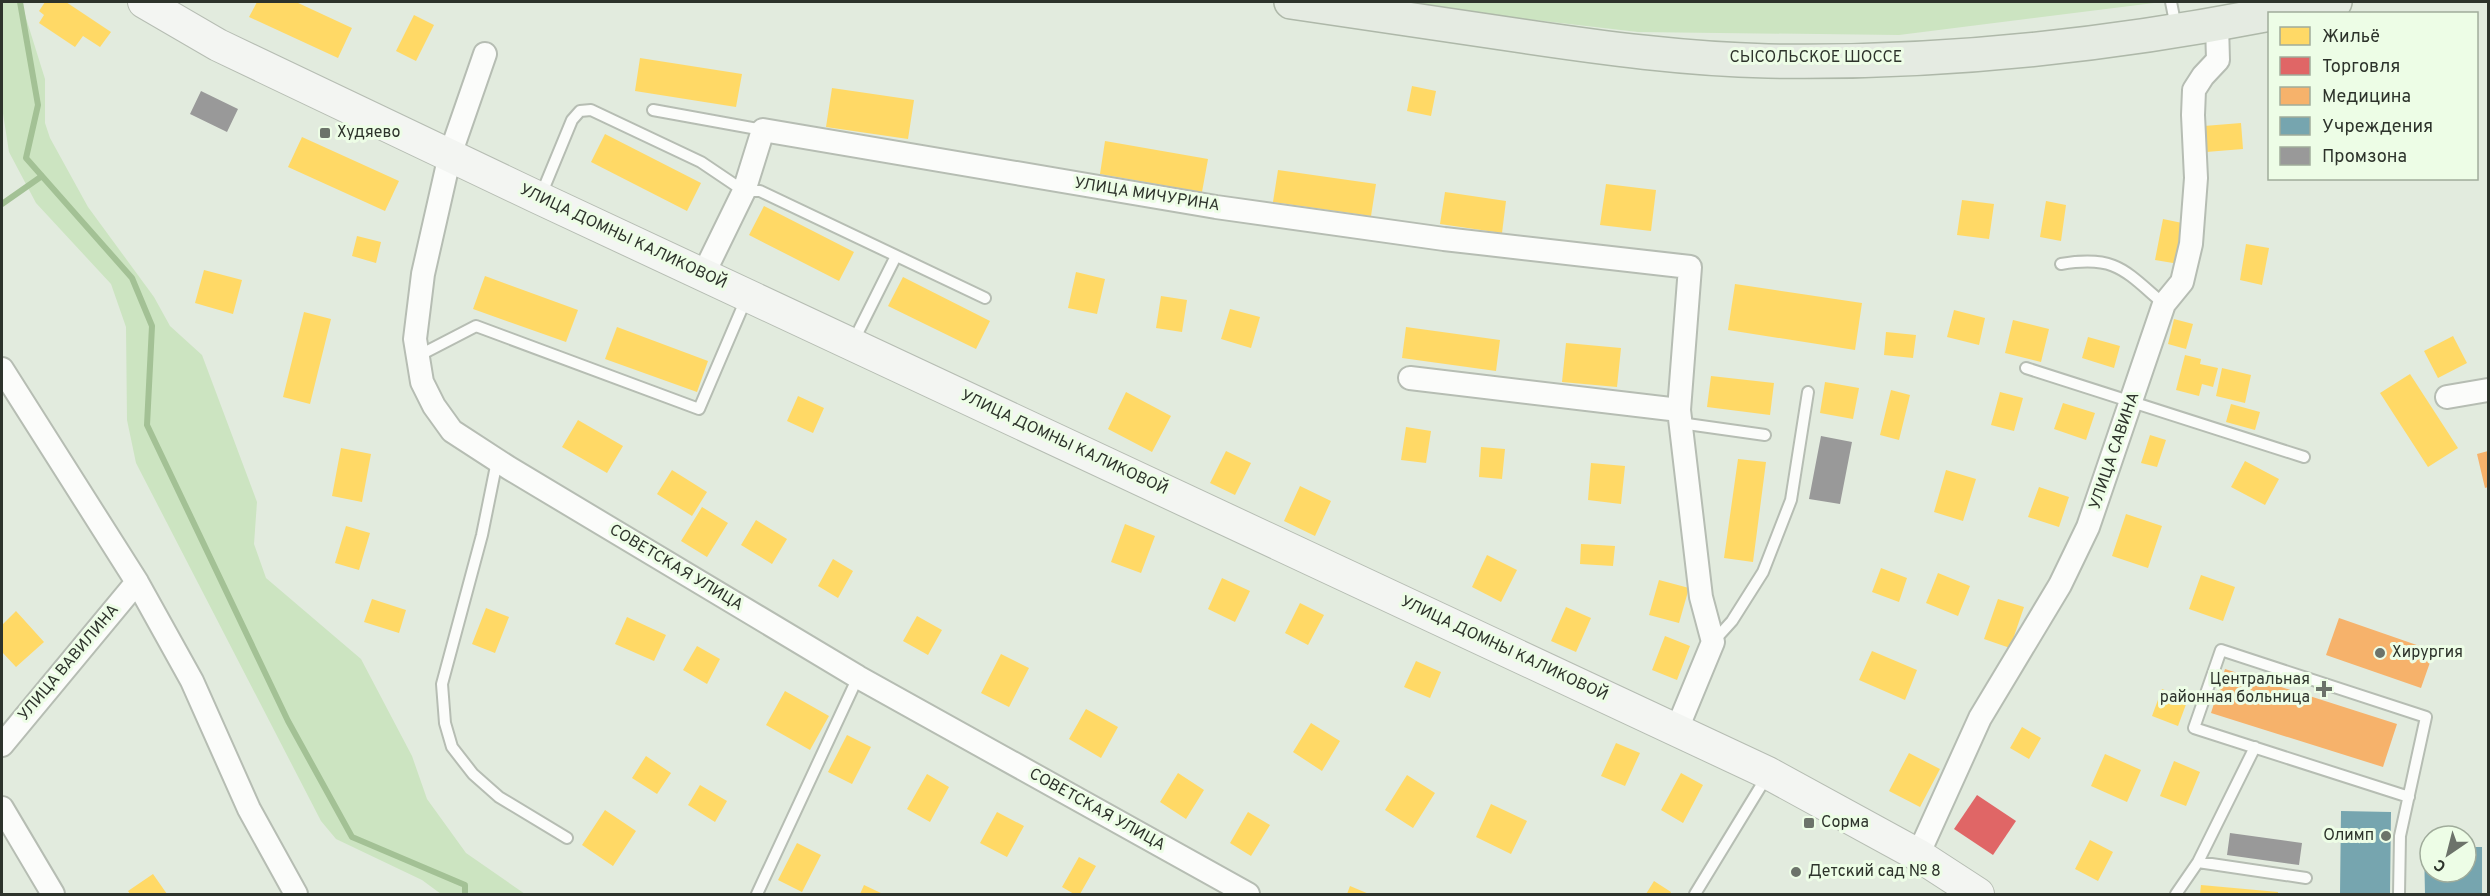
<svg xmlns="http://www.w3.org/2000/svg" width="2490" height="896" font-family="Overpass,sans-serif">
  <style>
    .green { fill: #cce4c1 }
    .homes { fill: #ffd966 }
    .shops { fill: #e06666 }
    .health { fill: #f6b26b }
    .public { fill: #76a5af }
    .industry { fill: #999 }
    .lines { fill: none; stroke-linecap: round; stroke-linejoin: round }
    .stream { stroke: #a3c195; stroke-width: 6 }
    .service-casing { stroke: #b6bdb3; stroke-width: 14 }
    .minor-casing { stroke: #b6bdb3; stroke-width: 26 }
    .secondary-casing { stroke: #b6bdb3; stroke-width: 34 }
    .trunk-casing { stroke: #aeb8a9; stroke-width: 36 }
    .service { stroke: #fbfcfa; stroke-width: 10 }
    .minor { stroke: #fbfcfa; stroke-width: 22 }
    .secondary { stroke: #f3f5f2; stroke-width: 32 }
    .trunk { stroke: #e5ebe2; stroke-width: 33 }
    .poi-dot { fill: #6c736a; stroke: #edfde6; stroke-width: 2 }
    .labels { text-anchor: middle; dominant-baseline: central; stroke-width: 6; stroke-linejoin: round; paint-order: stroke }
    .street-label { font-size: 16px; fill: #2d332b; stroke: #edfde6 }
    .poi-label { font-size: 16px; fill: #2d332b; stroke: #edfde6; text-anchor: start }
  </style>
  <rect width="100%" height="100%" fill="#e2ebde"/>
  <path class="green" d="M 2,2 L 21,2 L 45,79 L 45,123 L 50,138 L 88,207 L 154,297 L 170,326 L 202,355 L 257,502 L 254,544 L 266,578 L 361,659 L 412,756 L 427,799 L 466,853 L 525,894 L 441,894 L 422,880 L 336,839 L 321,821 L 136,463 L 127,420 L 126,327 L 111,284 L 36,203 L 9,152 L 2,107 Z
    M 1382,2 L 2162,2 L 1899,35 L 1638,32 Z"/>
  <path class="homes" d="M 45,2 L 66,2 L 111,32 L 100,47 L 83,36 L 75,47 L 39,23 L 44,15 L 39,11 Z
    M 257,2 L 296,2 L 352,28 L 338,58 L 249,17 Z
    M 414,15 L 434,25 L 416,61 L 396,51 Z
    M 640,58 L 742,74 L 736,107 L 635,91 Z
    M 1412,86 L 1436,91 L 1431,116 L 1407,111 Z
    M 832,88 L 914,100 L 908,139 L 826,127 Z
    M 2241,123 L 2243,149 L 2206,152 L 2204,126 Z
    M 605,134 L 701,183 L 687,211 L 591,162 Z
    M 302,137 L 399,181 L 385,211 L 288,167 Z
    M 1105,141 L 1208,159 L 1202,192 L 1100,174 Z
    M 1278,170 L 1376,184 L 1371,216 L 1273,202 Z
    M 1606,184 L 1656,190 L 1651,231 L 1600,225 Z
    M 1445,192 L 1506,201 L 1502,233 L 1440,224 Z
    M 1962,200 L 1994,204 L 1989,239 L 1957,235 Z
    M 2046,201 L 2066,205 L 2061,241 L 2040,237 Z
    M 764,206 L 854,252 L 839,281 L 749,235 Z
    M 2163,219 L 2187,224 L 2179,264 L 2155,260 Z
    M 357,236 L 381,242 L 376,263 L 352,256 Z
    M 2246,244 L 2269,248 L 2262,285 L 2240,280 Z
    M 204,270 L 242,280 L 233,314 L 195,303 Z
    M 1076,272 L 1105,279 L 1097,314 L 1068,308 Z
    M 485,276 L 578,310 L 566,342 L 473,309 Z
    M 903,277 L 990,321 L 976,349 L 888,306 Z
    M 1735,284 L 1862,303 L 1855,350 L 1728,330 Z
    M 1161,296 L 1187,300 L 1182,332 L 1156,328 Z
    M 1230,309 L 1260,317 L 1251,348 L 1221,339 Z
    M 1954,310 L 1985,318 L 1979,345 L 1947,337 Z
    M 304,312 L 331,319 L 310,404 L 283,397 Z
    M 2174,319 L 2193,324 L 2186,349 L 2168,344 Z
    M 2013,320 L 2049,329 L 2041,362 L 2005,353 Z
    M 617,327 L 708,361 L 697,392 L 605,359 Z
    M 1406,327 L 1500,340 L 1496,371 L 1402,358 Z
    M 1886,332 L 1916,335 L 1913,358 L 1884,355 Z
    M 2453,336 L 2467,363 L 2438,378 L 2424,351 Z
    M 2088,337 L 2120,346 L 2114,368 L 2082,358 Z
    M 1566,343 L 1621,348 L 1617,387 L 1562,382 Z
    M 2185,355 L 2201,359 L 2200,364 L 2218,368 L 2213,387 L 2202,384 L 2199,396 L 2176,390 Z
    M 2222,368 L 2251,375 L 2245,403 L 2216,396 Z
    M 2410,374 L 2458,448 L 2428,467 L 2380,393 Z
    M 1711,376 L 1774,383 L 1770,415 L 1707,407 Z
    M 1825,382 L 1859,388 L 1853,419 L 1820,413 Z
    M 1891,390 L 1910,395 L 1899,440 L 1880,435 Z
    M 1126,392 L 1171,416 L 1152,452 L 1108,429 Z
    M 2000,392 L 2023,398 L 2014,431 L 1991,425 Z
    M 798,396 L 824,408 L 813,433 L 787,421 Z
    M 2063,403 L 2095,413 L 2086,440 L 2054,429 Z
    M 2231,404 L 2260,412 L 2255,430 L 2226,422 Z
    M 578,420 L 623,446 L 607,473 L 562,447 Z
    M 1406,427 L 1431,431 L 1426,463 L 1401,460 Z
    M 2150,435 L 2166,440 L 2157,467 L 2141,463 Z
    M 1481,447 L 1505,449 L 1502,479 L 1479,477 Z
    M 341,448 L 371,454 L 362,502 L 332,496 Z
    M 1226,451 L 1251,463 L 1235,495 L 1210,483 Z
    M 1738,459 L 1766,462 L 1753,562 L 1724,558 Z
    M 2245,461 L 2279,479 L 2265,505 L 2231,487 Z
    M 1591,463 L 1625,466 L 1621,504 L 1588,500 Z
    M 672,470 L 707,492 L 692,516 L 657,494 Z
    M 1946,470 L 1976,479 L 1963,521 L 1934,512 Z
    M 1300,486 L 1331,501 L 1315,536 L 1284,521 Z
    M 2039,487 L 2069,497 L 2059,527 L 2028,517 Z
    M 702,507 L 728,523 L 707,557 L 681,541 Z
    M 2126,514 L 2162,526 L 2148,568 L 2112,556 Z
    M 756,520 L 787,539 L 772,564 L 741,545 Z
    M 1125,524 L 1155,536 L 1141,573 L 1111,562 Z
    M 346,526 L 370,533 L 359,570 L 335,563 Z
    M 1581,544 L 1615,546 L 1613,566 L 1580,564 Z
    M 1487,555 L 1517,570 L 1501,602 L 1472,587 Z
    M 833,559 L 853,571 L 838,598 L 818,586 Z
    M 1881,568 L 1907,578 L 1899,602 L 1872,592 Z
    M 1938,573 L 1970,586 L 1958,616 L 1926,603 Z
    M 2201,575 L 2235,587 L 2223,621 L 2189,609 Z
    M 1222,578 L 1250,591 L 1235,622 L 1208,609 Z
    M 1659,580 L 1689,588 L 1679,623 L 1649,615 Z
    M 372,599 L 406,610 L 399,633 L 364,622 Z
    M 1998,599 L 2024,607 L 2010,648 L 1984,639 Z
    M 1300,603 L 1324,615 L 1308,645 L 1285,633 Z
    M 1566,607 L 1591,618 L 1576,652 L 1551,641 Z
    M 486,608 L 509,617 L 495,653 L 472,644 Z
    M 16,611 L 44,642 L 16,667 L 2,652 L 2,625 Z
    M 917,616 L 942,630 L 928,655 L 903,641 Z
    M 627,617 L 666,635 L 654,661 L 615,644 Z
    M 1665,636 L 1690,646 L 1677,680 L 1652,670 Z
    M 697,646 L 720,659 L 707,684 L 683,670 Z
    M 1872,651 L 1917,670 L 1905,700 L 1859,680 Z
    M 1001,654 L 1029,668 L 1009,707 L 981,693 Z
    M 1416,661 L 1441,672 L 1430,698 L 1404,687 Z
    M 2162,689 L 2188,699 L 2178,726 L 2152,716 Z
    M 785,691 L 829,716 L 810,750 L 766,725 Z
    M 1086,709 L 1118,727 L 1101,758 L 1069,739 Z
    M 1311,723 L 1340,741 L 1322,771 L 1293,752 Z
    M 2022,727 L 2041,738 L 2029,759 L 2010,748 Z
    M 847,735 L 871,747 L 852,784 L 828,772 Z
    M 1616,743 L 1640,753 L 1625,786 L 1601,776 Z
    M 1909,753 L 1940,769 L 1920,807 L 1889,791 Z
    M 2105,754 L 2141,770 L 2127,802 L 2091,786 Z
    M 646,756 L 671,773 L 657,794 L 632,778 Z
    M 2174,761 L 2200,772 L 2186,806 L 2160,796 Z
    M 1178,773 L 1204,790 L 1186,819 L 1160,802 Z
    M 1681,773 L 1703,785 L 1683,823 L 1661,810 Z
    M 927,774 L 949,787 L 930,822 L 907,809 Z
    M 1407,775 L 1435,793 L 1413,828 L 1385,810 Z
    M 700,785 L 727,801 L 715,822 L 688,805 Z
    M 1491,804 L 1527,821 L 1511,854 L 1476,837 Z
    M 605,810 L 636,831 L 613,866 L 582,845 Z
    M 997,812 L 1024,826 L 1007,857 L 980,843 Z
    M 1248,812 L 1270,825 L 1251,856 L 1230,843 Z
    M 2090,840 L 2113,852 L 2098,881 L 2075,869 Z
    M 797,843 L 821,855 L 802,892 L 778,880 Z
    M 1079,857 L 1096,866 L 1080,894 L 1074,894 L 1062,887 Z
    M 153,874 L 167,894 L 130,894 L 128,891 Z
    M 1654,881 L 1671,892 L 1670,894 L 1646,894 Z
    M 864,885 L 883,894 L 860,894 Z
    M 2201,885 L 2278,892 L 2278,894 L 2200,894 Z
    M 1350,886 L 1369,894 L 1347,894 Z"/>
  <path class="shops" d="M 1977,795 L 2016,821 L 1993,855 L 1954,829 Z"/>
  <path class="health" d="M 2488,451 L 2488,487 L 2485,488 L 2477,454 Z
    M 2339,618 L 2434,651 L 2421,688 L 2326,655 Z
    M 2225,669 L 2397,724 L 2383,767 L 2211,713 Z"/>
  <path class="public" d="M 2341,811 L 2391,812 L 2390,894 L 2340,894 Z
    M 2466,847 L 2482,847 L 2482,894 L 2425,894 L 2424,848 L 2430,848 L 2430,872 L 2466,872 Z"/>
  <path class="industry" d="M 201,91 L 238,109 L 227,132 L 190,114 Z
    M 1821,436 L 1852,442 L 1840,504 L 1809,499 Z
    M 2230,833 L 2302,843 L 2299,865 L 2227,855 Z"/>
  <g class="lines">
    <path class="stream" d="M 20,2 L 38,105 L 26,158 L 132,278 L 152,326 L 147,425 L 288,721 L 352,837 L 465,885 L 465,894
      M 2,204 L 42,176"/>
    <g class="service-casing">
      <path id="service" d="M 2171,2 L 2176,27
        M 653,110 L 763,130
        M 541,195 L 572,120 L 580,111 L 591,110 L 701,162 L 744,191 L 760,191 L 985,298
        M 2061,264 C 2116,255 2124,270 2164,304
        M 853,342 L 896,256
        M 418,356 L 476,326 L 699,409 L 746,299
        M 2026,368 L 2304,457
        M 1680,423 L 1765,435
        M 497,461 L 482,535 L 442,684 L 445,723 L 452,747 L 473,774 L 499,797 L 567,838
        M 1713,642 L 1732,621 L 1763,572 L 1791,500 L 1808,392
        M 2198,862 L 2255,747
        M 757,894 L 858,677
        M 1695,894 L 1767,776
        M 2176,894 L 2198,862 L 2306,878
        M 2399,894 L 2400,836 L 2426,717 L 2221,650 L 2194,728 L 2409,797"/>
    </g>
    <g class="minor-casing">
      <path id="minor" d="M 485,54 L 450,155 L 423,274 L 415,339 L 422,382 L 434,406 L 452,431 L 509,468 L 858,677 L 1248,894
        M 703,275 L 744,191 L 763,130 L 1216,207 L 1444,239 L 1690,267 L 1679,410 L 1701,597 L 1713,642 L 1677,729
        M 2,369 L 137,582 L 192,681 L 249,809 L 296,894
        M 1410,378 L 1679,410
        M 2447,397 L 2488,390
        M 2,745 L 137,582
        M 2,808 L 53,894
        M 1918,855 L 1980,718 L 2060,585 L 2088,527 L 2164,304 L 2182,282 L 2191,244 L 2196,178 L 2193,115 L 2194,90 L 2203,76 L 2218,60 L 2217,25"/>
    </g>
    <g class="secondary-casing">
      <path id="secondary" d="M 144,2 L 218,45 L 539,198 L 1768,773 L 1918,855 L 1978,894"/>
    </g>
    <g class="trunk-casing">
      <path id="trunk" d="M 1291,2 C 1368,14 1445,25 1522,36 C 1603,48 1685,59 1768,61 C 1935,64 2106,46 2270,14
        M 2273,14 L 2335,2"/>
    </g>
    <use href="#service" class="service"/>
    <use href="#minor" class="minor"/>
    <use href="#secondary" class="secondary"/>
    <use href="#trunk" class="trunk"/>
  </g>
  <g class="poi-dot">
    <rect x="319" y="127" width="12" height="12" rx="3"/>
    <circle cx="2380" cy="653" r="6"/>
    <path d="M2321 680h6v6h6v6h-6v6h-6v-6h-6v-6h6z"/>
    <rect x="1803" y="817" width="12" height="12" rx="3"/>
    <circle cx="2386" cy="836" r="6"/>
    <circle cx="1796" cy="872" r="6"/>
  </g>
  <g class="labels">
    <g class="street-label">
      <text x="1816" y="58">СЫСОЛЬСКОЕ ШОССЕ</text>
      <text transform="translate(1147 195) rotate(9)">УЛИЦА МИЧУРИНА</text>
      <text transform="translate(623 237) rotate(25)">УЛИЦА ДОМНЫ КАЛИКОВОЙ</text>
      <text transform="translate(1064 443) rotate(25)">УЛИЦА ДОМНЫ КАЛИКОВОЙ</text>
      <text transform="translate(2115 451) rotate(-71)">УЛИЦА САВИНА</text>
      <text transform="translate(676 568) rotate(31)">СОВЕТСКАЯ УЛИЦА</text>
      <text transform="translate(1504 649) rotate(25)">УЛИЦА ДОМНЫ КАЛИКОВОЙ</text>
      <text transform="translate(69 663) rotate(-50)">УЛИЦА ВАВИЛИНА</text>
      <text transform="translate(1097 810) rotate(29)">СОВЕТСКАЯ УЛИЦА</text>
    </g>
    <g class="poi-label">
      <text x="337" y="133">Худяево</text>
      <text x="2392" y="653">Хирургия</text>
      <text x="2310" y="680" text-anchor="end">Центральная<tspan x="2310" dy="18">районная больница</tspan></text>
      <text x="1821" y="823">Сорма</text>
      <text x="2374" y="836" text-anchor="end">Олимп</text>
      <text x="1808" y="872">Детский сад № 8</text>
    </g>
  </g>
  <rect width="2490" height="896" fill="none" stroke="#2d332b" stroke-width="6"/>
  <rect x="2268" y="12" width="210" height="168" fill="#edfde6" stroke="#a0ac9b" stroke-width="1.5"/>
  <rect x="2280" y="27" width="30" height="18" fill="#ffd966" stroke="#a0ac9b" stroke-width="1.5"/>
  <text x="2322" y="42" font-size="18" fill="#2d332b">Жильё</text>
  <rect x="2280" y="57" width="30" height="18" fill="#e06666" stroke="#a0ac9b" stroke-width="1.5"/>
  <text x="2322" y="72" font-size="18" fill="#2d332b">Торговля</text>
  <rect x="2280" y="87" width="30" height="18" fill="#f6b26b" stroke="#a0ac9b" stroke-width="1.5"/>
  <text x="2322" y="102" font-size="18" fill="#2d332b">Медицина</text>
  <rect x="2280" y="117" width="30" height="18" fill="#76a5af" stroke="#a0ac9b" stroke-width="1.5"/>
  <text x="2322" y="132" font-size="18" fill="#2d332b">Учреждения</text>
  <rect x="2280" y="147" width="30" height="18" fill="#999999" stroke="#a0ac9b" stroke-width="1.5"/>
  <text x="2322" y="162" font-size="18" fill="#2d332b">Промзона</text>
  <g transform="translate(2448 854) rotate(215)"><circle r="28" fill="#edfde6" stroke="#a0ac9b" stroke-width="1.5"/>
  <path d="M0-4.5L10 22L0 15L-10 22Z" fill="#6c736a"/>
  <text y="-9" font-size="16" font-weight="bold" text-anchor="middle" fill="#2d332b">С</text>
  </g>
</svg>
